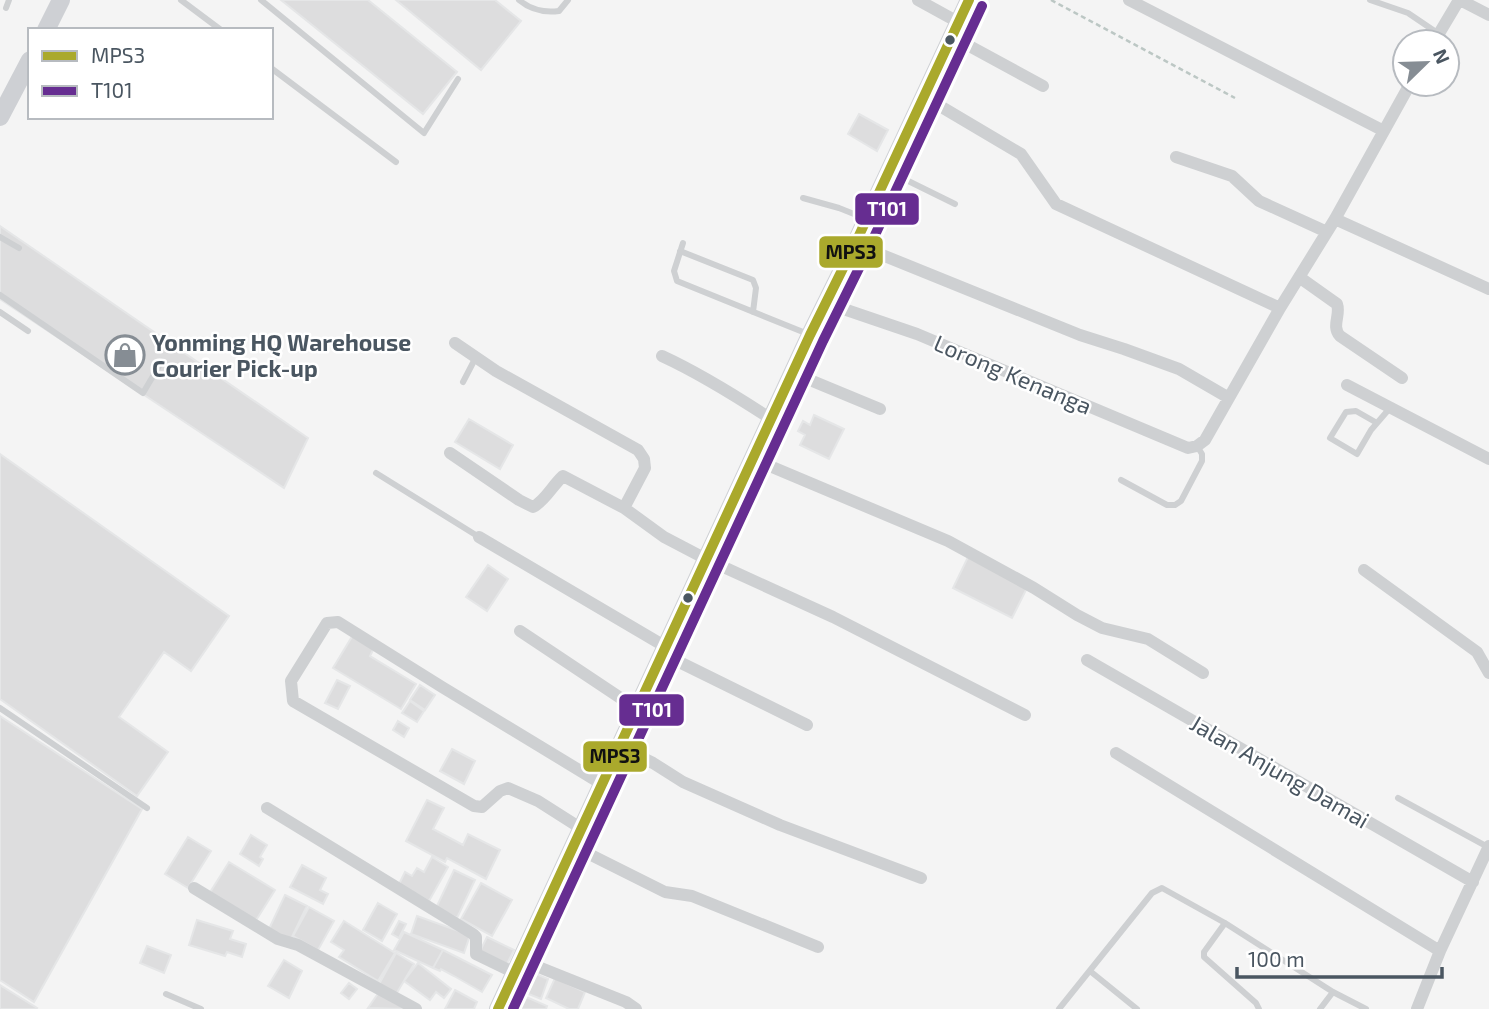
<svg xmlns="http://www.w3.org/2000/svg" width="1489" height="1009" font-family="'Exo 2',sans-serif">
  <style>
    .building { fill: #ddddde; stroke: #e5e6e7; stroke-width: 2 }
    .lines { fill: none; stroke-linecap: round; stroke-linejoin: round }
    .path { stroke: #bcc7c4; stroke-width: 2.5; stroke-dasharray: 5 3.5; stroke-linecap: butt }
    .lane { stroke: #ced0d2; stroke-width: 6 }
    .street { stroke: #ced0d2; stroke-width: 12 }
    .secondary { stroke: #ced0d4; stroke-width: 18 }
    .bus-1-casing { stroke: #fff; stroke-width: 16 }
    .bus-2-casing { stroke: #fff; stroke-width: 16 }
    .bus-1 { stroke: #aaa92c; stroke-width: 10 }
    .bus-2 { stroke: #662d91; stroke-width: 10 }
    .bus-dot { fill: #4a5661; stroke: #fff; stroke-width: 2.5 }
    .labels { text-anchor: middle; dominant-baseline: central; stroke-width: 5; stroke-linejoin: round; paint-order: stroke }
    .poi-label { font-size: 23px; font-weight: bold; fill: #4a5661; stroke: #fff; text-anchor: start }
    .street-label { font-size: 23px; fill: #4a5661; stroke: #fff }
    .line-badge { stroke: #fff; stroke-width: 2.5 }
    .badge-label { font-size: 19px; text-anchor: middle; font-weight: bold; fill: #fff }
    .pale-badge-label { font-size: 19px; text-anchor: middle; font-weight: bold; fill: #111 }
  </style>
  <rect width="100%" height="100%" fill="#f4f4f4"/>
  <path class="building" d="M 281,0 L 368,0 L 457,72 L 423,114 Z
    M 396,0 L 495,0 L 521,21 L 481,70 Z
    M 859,114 L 888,130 L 877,151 L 848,134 Z
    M 0,226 L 308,438 L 284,488 L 0,299 Z
    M 814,415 L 844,429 L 829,459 L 800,445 L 805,435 L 798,431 L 803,421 L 810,425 Z
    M 469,419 L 513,445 L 500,469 L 455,442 Z
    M 0,454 L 229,616 L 191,671 L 164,652 L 119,717 L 168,752 L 137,796 L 0,699 Z
    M 968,557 L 1027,588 L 1012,618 L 953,588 Z
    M 488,565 L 508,579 L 487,611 L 466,597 Z
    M 353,635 L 374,648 L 370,656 L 416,684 L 401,709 L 333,668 Z
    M 337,680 L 350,686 L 338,709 L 325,703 Z
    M 420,685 L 435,695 L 425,710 L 410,700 Z
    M 410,701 L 424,711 L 417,722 L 402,713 Z
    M 0,716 L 142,809 L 34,1002 L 0,980 Z
    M 398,721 L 409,728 L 404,737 L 393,730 Z
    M 452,749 L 475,761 L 464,784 L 440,771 Z
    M 427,800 L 444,808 L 433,829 L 463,845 L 468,834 L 500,850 L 486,879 L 447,858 L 445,862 L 406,841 Z
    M 251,835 L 267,845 L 260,857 L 263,859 L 259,866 L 240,854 Z
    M 188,837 L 211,851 L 188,888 L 165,874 Z
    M 432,857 L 448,867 L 429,901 L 399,884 L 405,872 L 412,876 L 417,868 L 424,872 Z
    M 229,862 L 275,890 L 255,922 L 209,894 Z
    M 302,865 L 326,878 L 320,890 L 328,894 L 323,904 L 290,887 Z
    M 454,870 L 475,880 L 457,918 L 436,908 Z
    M 481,883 L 512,900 L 492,936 L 461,919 Z
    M 285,895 L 307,906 L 290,941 L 268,931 Z
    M 378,903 L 397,914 L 382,941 L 363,930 Z
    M 309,907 L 334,921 L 318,950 L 293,936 Z
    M 417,916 L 470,935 L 464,953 L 411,934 Z
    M 197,920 L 233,931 L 230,939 L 246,944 L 242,957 L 227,952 L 225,956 L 189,945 Z
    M 344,921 L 395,953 L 378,981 L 339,957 L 344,950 L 331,942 Z
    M 399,921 L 406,924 L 399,938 L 392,934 Z
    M 404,932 L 443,950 L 433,968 L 394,950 Z
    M 487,937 L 514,950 L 507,964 L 480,951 Z
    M 147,946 L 171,955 L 164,973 L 140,963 Z
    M 443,950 L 492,975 L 482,992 L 454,976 L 441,969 L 440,971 L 433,968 Z
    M 396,953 L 414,964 L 395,996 L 378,986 Z
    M 284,960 L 302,971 L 289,998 L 268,986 Z
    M 418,963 L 451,989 L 444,998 L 436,992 L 430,1000 L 404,981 Z
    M 524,969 L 548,979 L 541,999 L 516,989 Z
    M 555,978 L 585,992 L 578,1009 L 569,1009 L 546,998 Z
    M 349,983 L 357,989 L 349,999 L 341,993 Z
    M 0,985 L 37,1008 L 36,1009 L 0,1009 Z
    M 455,990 L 477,1002 L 474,1009 L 445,1009 Z
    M 379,992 L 405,1009 L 368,1008 Z
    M 517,993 L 547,1006 L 546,1009 L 511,1009 Z"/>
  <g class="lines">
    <path class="path" d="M 1051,0 L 1235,98"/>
    <path class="lane" d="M 181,0 L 221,30
      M 261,0 L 424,133 L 458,79
      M 519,0 C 531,10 543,13 559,11 L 568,0
      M 1370,0 L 1408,13 L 1439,34
      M 6,8 L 9,0
      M 271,68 L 396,162
      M 890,172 L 955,204
      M 803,198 L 839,208 L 864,218
      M 0,237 L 19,248
      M 683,243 L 674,271 L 677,281 L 808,334
      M 680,251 L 753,280 L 756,288 L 753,312
      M 0,295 L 143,393 L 162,361
      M 0,312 L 28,331
      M 463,382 L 476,357
      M 1377,423 L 1356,411 L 1346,412 L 1330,438 L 1357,454 L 1371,430 L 1390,408
      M 376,473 L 479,537
      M 1121,480 L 1167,505 L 1175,505 L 1181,501 L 1202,461 L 1202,454 L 1197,446
      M 0,708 L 147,808
      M 1398,798 L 1488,847
      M 1225,923 L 1204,952 L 1204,957 L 1256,1003 L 1259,1009
      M 1090,971 L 1137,1009
      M 166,994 L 201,1009
      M 1059,1009 L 1152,893 L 1162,888 L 1225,923 L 1333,992 L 1366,1009
      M 1320,1009 L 1333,992"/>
    <path class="street" d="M 918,0 L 958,22
      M 1129,0 L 1384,131
      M 1460,0 L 1489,15
      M 951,36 L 1043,86
      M 1434,42 L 1459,0
      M 923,96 L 1021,154 L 1056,204 L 1280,308
      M 1176,157 L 1232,176 L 1259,201 L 1327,232
      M 1335,219 L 1489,289
      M 855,244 L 1080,335 L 1124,349 L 1179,369 L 1229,398
      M 1299,277 L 1337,304 C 1341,315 1331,326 1340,336 L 1402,378
      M 826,303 L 917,334 L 1188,448 L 1197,446 L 1205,440 L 1280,308 L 1335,219 L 1410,84
      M 455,343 L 496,371 L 638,450 L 644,459 L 645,468 L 624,508
      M 662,356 C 701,374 736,396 771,419
      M 793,373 L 880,409
      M 1347,385 L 1489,459
      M 450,453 L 519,500 L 533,507 C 545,501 552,486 563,476 L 624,508 L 664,537 L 706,559 L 833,617 L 1025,715
      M 753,459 L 948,541 L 1034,588 L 1077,615 L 1102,628 L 1148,639 L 1203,673
      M 479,537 L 666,647
      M 1364,570 L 1477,652 L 1489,673
      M 520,631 L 637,709
      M 663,654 L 807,725
      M 1087,660 L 1473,882
      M 620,747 L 653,763 L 683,782 L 780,825 L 921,878
      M 1116,753 L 1440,951
      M 267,808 L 473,934 L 476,937 L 476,954 L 515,973
      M 582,829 L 538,801 L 508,788 L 500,791 L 482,807 L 474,806 L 293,701 L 291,681 L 327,623 L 338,622 L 442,687 L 602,784
      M 573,846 L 665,892 L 692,896 L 818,947
      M 194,888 L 278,939 L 298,945 L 416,1009
      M 521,960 L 626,1002 L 636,1009
      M 1417,1009 L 1440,951 L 1489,846"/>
    <path class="secondary" d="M 46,30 L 61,0
      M 0,117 L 30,60
      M 498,1009 L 810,335 L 855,244 L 969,0"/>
    <g class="bus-1-casing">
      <path id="bus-1" d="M 498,1009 L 810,335 L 855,244 L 969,0"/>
    </g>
    <g class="bus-2-casing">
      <path id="bus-2" d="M 513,1009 L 823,341 L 868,250 L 982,6"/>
    </g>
    <use href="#bus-1" class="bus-1"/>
    <use href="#bus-2" class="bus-2"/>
  </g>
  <defs>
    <g id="shop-ring" transform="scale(2.0125)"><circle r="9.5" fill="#fff" stroke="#868d94" stroke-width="1.5"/><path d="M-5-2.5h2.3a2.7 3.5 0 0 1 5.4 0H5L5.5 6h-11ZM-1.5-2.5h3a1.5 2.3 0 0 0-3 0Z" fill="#868d94"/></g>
  </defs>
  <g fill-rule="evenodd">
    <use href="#shop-ring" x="125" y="355"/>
  </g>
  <g class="bus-dot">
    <circle cx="950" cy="40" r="6"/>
    <circle cx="688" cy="598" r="6"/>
  </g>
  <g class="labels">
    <g class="poi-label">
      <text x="152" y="342">Yonming HQ Warehouse<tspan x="152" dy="26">Courier Pick-up</tspan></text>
    </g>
    <g class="street-label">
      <text transform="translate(1013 374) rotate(23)">Lorong Kenanga</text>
      <text transform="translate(1280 771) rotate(30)">Jalan Anjung Damai</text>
    </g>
  </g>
  <g class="line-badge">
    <rect x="854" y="192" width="66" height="34" rx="7" fill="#662d91"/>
    <rect x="818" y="235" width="66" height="34" rx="7" fill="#aaa92c"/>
    <rect x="618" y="693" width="67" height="34" rx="7" fill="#662d91"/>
    <rect x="582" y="740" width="66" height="33" rx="7" fill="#aaa92c"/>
  </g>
  <g class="badge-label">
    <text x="887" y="216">T101</text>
    <text x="652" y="717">T101</text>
  </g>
  <g class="pale-badge-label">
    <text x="851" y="259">MPS3</text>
    <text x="615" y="763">MPS3</text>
  </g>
  <rect x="28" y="28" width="245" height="91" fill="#ffffff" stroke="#b7bbc0" stroke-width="2"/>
  <rect x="42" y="51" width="35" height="10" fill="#aaa92c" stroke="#b7bbc0" stroke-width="2"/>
  <text x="91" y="63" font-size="21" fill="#4a5661">MPS3</text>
  <rect x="42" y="86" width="35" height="10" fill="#662d91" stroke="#b7bbc0" stroke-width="2"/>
  <text x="91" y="98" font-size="21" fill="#4a5661">T101</text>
  <g transform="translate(1426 63) rotate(67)"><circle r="33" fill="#ffffff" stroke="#b7bbc0" stroke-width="2"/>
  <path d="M0-5L12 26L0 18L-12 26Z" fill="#868d94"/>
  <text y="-10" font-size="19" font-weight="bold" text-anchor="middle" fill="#4a5661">N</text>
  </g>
  <path d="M1237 967v10h205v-10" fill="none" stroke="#4a5661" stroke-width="3.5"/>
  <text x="1248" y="967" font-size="21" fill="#4a5661" stroke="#ffffff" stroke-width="5" paint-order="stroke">100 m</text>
</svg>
